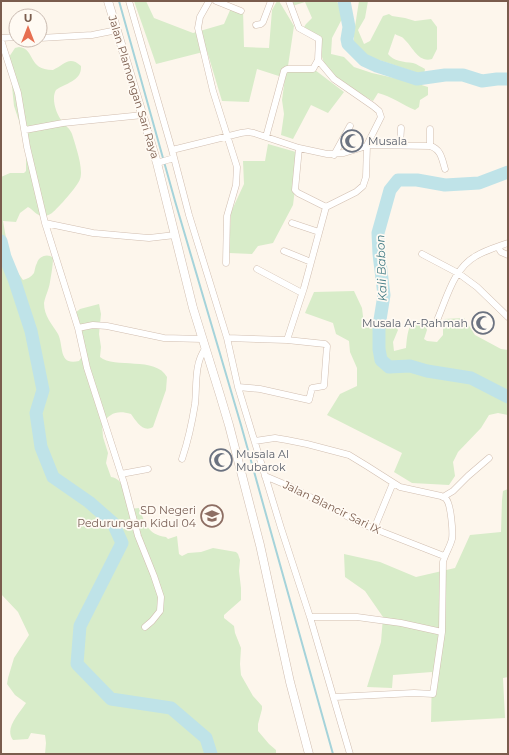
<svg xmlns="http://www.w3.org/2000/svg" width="509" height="755" font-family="Montserrat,sans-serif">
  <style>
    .green { fill: #d8ecc9 }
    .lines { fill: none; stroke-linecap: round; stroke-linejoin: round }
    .stream { stroke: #a5d3da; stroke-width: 2 }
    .river { stroke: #bfe3e8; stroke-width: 13 }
    .minor-casing { stroke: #d1beb0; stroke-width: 7 }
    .tertiary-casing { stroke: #d1beb0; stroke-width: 9 }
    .minor { stroke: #fff; stroke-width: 6 }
    .tertiary { stroke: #fff; stroke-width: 8 }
    .labels { text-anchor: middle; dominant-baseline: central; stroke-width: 3.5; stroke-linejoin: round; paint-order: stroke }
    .street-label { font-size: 11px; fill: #7a5c4d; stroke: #fffaf3 }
    .worship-label { font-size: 11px; fill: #5b616d; stroke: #fffaf3; text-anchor: start }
    .education-label { font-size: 11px; fill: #785e54; stroke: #fffaf3; text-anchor: end }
    .water-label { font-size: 12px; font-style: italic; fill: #437c86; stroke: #fffaf3 }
  </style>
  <rect width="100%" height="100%" fill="#fdf6ec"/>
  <path class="green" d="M 134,1 L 146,1 L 154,18 L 193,33 L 224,24 L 231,8 L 243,9 L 244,47 L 269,48 L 272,10 L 277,1 L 279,1 L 294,26 L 288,66 L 315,70 L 344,92 L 328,113 L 311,105 L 293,139 L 281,135 L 284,114 L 282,100 L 285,78 L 257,69 L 249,102 L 222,101 L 207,51 L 156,64 Z
    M 287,1 L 337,1 L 343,17 L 332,38 L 331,54 L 344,57 L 354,67 L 372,73 L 412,82 L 428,87 L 428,95 L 420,100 L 419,107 L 415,110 C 403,105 391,96 378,93 L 373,101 C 355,90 328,79 322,57 C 320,51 322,43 322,38 L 304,27 L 306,24 L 312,18 L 305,2 L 289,7 Z
    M 359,1 L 368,1 L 365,18 L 358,30 L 364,44 L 370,41 L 383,16 L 389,14 L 392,16 L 405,18 L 415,21 L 431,19 L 437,27 L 437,49 L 432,59 C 418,63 413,47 404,39 C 402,36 398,36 395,34 L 388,54 C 393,61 404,62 413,63 C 417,64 421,67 425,69 L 424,75 L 379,60 L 370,60 L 361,56 L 354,44 L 354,33 Z
    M 19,47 C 36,49 27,70 53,70 C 64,65 69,55 81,66 C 82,81 66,83 56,90 C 51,98 56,114 62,121 C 65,126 70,128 72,134 C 75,144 84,169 80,179 C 78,186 58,208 52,213 C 50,214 47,216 44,216 C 36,216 34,210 28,207 L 20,213 L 16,222 L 3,221 C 7,243 9,262 23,280 C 27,279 31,277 34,273 C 35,270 35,266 37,263 C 39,256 48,253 53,258 C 53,266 51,275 50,282 C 49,289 45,297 44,303 C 44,316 52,324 58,334 C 64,346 58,366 79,361 L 83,355 L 75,313 L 80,309 L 99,304 L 101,314 L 99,334 L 101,347 L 100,357 C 114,369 156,356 167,377 L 166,390 L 153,427 C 143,433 136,421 131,414 C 117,410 110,413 102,424 L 103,437 L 108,453 L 106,463 L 111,477 C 125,479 127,498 130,509 L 139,508 C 145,523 148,535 166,537 L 168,539 L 177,536 L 179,554 L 182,556 L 188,553 L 201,552 L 213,548 L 236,552 L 238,554 L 240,560 L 239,571 L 241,588 L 241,600 L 224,615 L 224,618 L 234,626 L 235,633 L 241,648 L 240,664 L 241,675 L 253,696 L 262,706 L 262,709 L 258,724 L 258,731 L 269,744 L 276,750 L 276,754 L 45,754 L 46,743 L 45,735 L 31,733 L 28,739 L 13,740 C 4,728 19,714 26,703 L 15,695 L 7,684 L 8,678 L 14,658 L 29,635 L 18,612 L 1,594 L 1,537 L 2,527 L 1,520 L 1,177 L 10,173 L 24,173 L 26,171 L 26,145 L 23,133 L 14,106 L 9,57 L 15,48 Z
    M 268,144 L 296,152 L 294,172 L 296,181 L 293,205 L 273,243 L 258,246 L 252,254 L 229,253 L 231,212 L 244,184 L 243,161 L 265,161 Z
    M 354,291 L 362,308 L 364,325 L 395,325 L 398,330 L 393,342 L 394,351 L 406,348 C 407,341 407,323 416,321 C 419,321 423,323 426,323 L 427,330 L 424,339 L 427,341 L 437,342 L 443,335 L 443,322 L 444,319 L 464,318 L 475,335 L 501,349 L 508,350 L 508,415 L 498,413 L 489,415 L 481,428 L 458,452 L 453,462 L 455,476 L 449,485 L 412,483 L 394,472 L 402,453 L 327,415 L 340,394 L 357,386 L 357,368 L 350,352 L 349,341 L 336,334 L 333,323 L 305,313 L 314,292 Z
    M 508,489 L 508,677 L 503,678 L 505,718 L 431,722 L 432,672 L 393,675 L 392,688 L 367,687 L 381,642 L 383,617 L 365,591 L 345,577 L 344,554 L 380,562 L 416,577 L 455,568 L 470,535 L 501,532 L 502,500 L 503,491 Z"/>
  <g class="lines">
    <path class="stream" d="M 119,1 L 175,201 L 241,425 L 333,754"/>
    <path class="river" d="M 344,1 L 349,27 L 347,39 L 348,44 L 364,60 L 377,66 L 417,79 L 445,75 L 463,75 L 482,81 L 497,79 L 508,79
      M 508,172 L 479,183 L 445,185 L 417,180 L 398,180 L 390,190 L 378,233 L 379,254 L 384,295 L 379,326 L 379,349 L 381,360 L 389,367 L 410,366 L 427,371 L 471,378 L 508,397
      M 1,241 L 5,257 L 14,279 L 31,331 L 43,390 L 36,413 L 41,447 L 53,477 L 89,502 L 113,523 L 122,543 L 80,626 L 77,664 L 111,699 L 171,708 L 206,738 L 211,754"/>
    <g class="minor-casing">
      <path id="minor" d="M 129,1 L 172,150 L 189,215 L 227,338 L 238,387 L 281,528 L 310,617 L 350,754
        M 209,1 L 200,17 L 198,28 L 213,91 L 237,167 L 236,185 L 227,216 L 226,263
        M 216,1 L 241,11
        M 256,25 L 261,24 L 263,22 L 271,1
        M 1,38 L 16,37
        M 40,38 L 92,35 L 117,30
        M 1,40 L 18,93 L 27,147 L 45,223
        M 25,130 L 63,123 L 143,115
        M 266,137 L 284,71 L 287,69 L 313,69 L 318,60
        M 400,145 L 401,128
        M 430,146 L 430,129
        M 299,148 L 295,190 L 298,193 L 326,207
        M 172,150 L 241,133 L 248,132 L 254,133 L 299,148 L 327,154 L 344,153 L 370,145 L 430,146 C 441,149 442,159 445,169
        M 334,155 L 350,126
        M 157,163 L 174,158
        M 292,223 L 319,232
        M 498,247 L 501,252 L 508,255
        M 284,251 L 311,262
        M 422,254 L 458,273 L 477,287 L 508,317
        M 257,269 L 302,293
        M 438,318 C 447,297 454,268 476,256 C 486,250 497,247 508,243
        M 78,328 L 93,325 L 107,326 L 164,338 L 202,339
        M 227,338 L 287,340 L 325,344 L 327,346 L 324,386 L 312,388 L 309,400 L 260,389 L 238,387
        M 287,340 L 304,288 L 326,207 L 356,192 L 363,186 L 366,177 L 367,145 L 381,117 L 379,111 L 373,106 L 334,79 L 318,60 L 319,39 L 299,28 L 289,1
        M 255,441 L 275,438 L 287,440 L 307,444 L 349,455 L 367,466 L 400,487 L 441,496 C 442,497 445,497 446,499 C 451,504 453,532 452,539 C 450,547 445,554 443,562 L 442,632 L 433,694 L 414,693 L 335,697
        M 182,459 C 188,441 192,423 195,404 C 197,386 194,364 205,349
        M 121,474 L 148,469
        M 265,476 L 291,487 L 362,524 L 444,556
        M 443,497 L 453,491 L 468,476 L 489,458
        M 374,529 L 393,483
        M 310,617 L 357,617 L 401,623 L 442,632
        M 145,627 L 152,621 L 160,611 L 161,597 L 154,576 L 138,536 L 124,483 L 87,368 L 78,328 L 45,223 L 93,233 L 126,236 L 149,238 L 175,235"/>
    </g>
    <g class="tertiary-casing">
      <path id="tertiary" d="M 108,1 L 157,163 L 193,308 L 220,395 L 229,425 L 260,545 L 290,682 L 309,754"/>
    </g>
    <use href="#minor" class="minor"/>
    <use href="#tertiary" class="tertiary"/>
  </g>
  <defs>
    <g id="mosque-ring" transform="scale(1.15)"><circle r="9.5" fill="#fffaf3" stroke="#6b7280" stroke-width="1.5"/><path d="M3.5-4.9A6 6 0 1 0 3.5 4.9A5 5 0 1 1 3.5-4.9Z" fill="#6b7280"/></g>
    <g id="school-ring" transform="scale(1.15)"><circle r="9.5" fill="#fffaf3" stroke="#8d6e63" stroke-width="1.5"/><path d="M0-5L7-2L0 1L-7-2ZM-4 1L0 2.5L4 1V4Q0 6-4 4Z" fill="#8d6e63"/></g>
  </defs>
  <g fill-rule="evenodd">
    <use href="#mosque-ring" x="352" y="141"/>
    <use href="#mosque-ring" x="483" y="323"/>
    <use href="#mosque-ring" x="221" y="460"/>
    <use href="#school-ring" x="212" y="516"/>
  </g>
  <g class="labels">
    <g class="street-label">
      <text transform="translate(134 87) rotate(73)">Jalan Plamongan Sari Raya</text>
      <text transform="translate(332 507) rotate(26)">Jalan Blancir Sari IX</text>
    </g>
    <g class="worship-label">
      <text x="368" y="141">Musala</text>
      <text x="468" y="323" text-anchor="end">Musala Ar-Rahmah</text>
      <text x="236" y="454">Musala Al<tspan x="236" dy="13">Mubarok</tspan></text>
    </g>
    <g class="education-label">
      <text x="196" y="510">SD Negeri<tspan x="196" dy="13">Pedurungan Kidul 04</tspan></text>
    </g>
    <g class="water-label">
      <text transform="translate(381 268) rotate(-92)">Kali Babon</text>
    </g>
  </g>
  <rect width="509" height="755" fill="none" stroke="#7a5c4d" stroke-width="4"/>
  <g transform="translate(28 28)"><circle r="19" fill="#fffaf3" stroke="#cabbb1"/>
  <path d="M0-3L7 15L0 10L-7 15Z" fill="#e76f51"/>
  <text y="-6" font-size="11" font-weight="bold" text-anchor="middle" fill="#7a5c4d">U</text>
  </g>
</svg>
